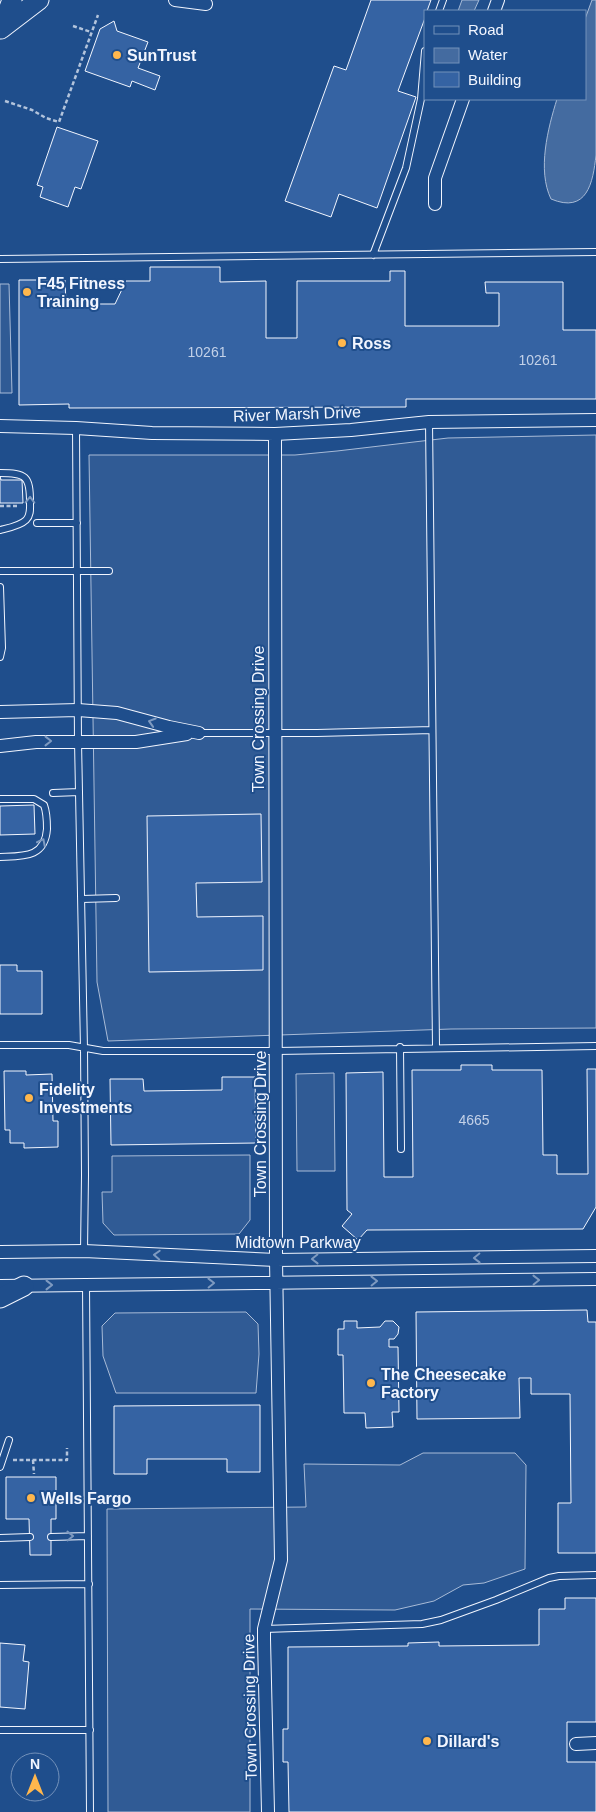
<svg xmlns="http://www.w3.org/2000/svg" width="596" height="1812" font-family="Arial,sans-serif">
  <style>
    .built { fill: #305b95; stroke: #a8bbd7 }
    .water { fill: #446ba0; stroke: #a8bbd7 }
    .building { fill: #3563a3; stroke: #f2f6ff }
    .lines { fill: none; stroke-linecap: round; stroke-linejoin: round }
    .lane-casing { stroke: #f2f6ff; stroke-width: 8 }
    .street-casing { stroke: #f2f6ff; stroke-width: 14 }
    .secondary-casing { stroke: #f2f6ff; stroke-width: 21 }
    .path { stroke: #b3c4dc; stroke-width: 2.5; stroke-dasharray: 4 2.5; stroke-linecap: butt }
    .lane { stroke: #1f4e8c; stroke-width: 6 }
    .street { stroke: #1f4e8c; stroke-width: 12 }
    .secondary { stroke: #1f4e8c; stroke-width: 19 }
    .oneway { stroke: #7e9ac0 }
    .poi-dot { fill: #ffb74d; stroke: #1f4e8c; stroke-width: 2 }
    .labels { text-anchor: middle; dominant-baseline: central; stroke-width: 4; stroke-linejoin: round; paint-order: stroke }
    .number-label { font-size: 14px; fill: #c3d1e8 }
    .poi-label { font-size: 16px; font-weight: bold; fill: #f2f6ff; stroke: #1f4e8c; text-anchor: start }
    .street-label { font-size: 16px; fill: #f2f6ff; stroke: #1f4e8c }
  </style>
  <rect width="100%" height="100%" fill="#1f4e8c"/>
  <path class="built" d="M 0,284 L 9,284 L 12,393 L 0,393 Z
    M 596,435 L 596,1028 L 451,1029 L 108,1041 L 97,982 L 89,455 L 295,455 L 337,451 L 448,438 Z
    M 334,1073 L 335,1171 L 297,1171 L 296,1074 Z
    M 250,1155 L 250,1220 L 239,1234 L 114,1235 L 103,1223 L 102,1192 L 112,1192 L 112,1156 Z
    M 246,1312 L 258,1324 L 259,1354 L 256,1393 L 116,1393 L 103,1356 L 102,1326 L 115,1313 Z
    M 423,1453 L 515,1453 L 526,1465 L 525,1569 L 484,1583 L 463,1585 L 434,1601 L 395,1610 L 250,1609 L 250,1812 L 108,1812 L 107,1509 L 306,1507 L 304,1464 L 400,1465 Z"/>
  <path class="water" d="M 462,0 L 479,0 L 474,11 L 458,11 Z
    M 592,0 L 596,0 L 596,155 C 593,183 587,214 551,199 C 537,170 548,128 557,99 L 585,99 L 585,19 Z"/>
  <path class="building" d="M 371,0 L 431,0 L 427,11 L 425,11 L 425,18 L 398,91 L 416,97 L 377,208 L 339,194 L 331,217 L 285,201 L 334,66 L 346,70 Z
    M 114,21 L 117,31 L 148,42 L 138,68 L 160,76 L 155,90 L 132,81 L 130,87 L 85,71 L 100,29 Z
    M 57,127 L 98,141 L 81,189 L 75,187 L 68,207 L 40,197 L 43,187 L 37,185 Z
    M 150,267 L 220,267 L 220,282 L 266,281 L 266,338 L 297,338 L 297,281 L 390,281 L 390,271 L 405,271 L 405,326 L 499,326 L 499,293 L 486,293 L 485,282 L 563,282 L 563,330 L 596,330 L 596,399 L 406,399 L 406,407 L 69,408 L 69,404 L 19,405 L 19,280 L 65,280 L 66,304 L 115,304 L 126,281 L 150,281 Z
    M 0,476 L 1,480 L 22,480 L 23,503 L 0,503 Z
    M 34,805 L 35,834 L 0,835 L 0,806 Z
    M 261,814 L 262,882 L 196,883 L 197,917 L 263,916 L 263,970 L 149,972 L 147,816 Z
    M 0,965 L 17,965 L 17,971 L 42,971 L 42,1014 L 0,1014 Z
    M 461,1065 L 492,1065 L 492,1070 L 542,1070 L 543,1155 L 557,1155 L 557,1174 L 588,1174 L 587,1069 L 596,1069 L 596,1207 L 583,1229 L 367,1230 L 358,1240 L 342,1226 L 352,1214 L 347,1210 L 346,1073 L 383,1072 L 384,1177 L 413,1177 L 412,1070 L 461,1070 Z
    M 4,1071 L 26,1071 L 26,1075 L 52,1074 L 53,1121 L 58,1121 L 58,1147 L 24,1148 L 24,1143 L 10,1143 L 10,1130 L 5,1130 Z
    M 222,1077 L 255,1077 L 256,1143 L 111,1145 L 110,1079 L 143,1079 L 144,1091 L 222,1090 Z
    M 587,1310 L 588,1322 L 596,1322 L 596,1553 L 558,1553 L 558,1503 L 571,1503 L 570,1394 L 531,1394 L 531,1378 L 519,1378 L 520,1418 L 417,1419 L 416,1312 Z
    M 344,1321 L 357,1321 L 357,1328 L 380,1327 L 385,1321 L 393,1321 L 399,1327 L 398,1334 L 394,1339 L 389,1339 L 389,1347 L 398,1347 L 399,1412 L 392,1412 L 393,1427 L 366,1428 L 365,1413 L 344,1413 L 343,1355 L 338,1355 L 338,1329 L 344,1329 Z
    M 260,1405 L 260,1472 L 227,1472 L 227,1459 L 147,1459 L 147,1474 L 114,1474 L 114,1406 Z
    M 6,1477 L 56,1477 L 56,1519 L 51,1519 L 51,1555 L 30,1555 L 29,1519 L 6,1519 Z
    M 565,1598 L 596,1598 L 596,1722 L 567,1722 L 567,1762 L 596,1762 L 596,1812 L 289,1812 L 288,1762 L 283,1762 L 283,1729 L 288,1729 L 288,1647 L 408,1646 L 408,1643 L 439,1642 L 439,1646 L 539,1645 L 539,1609 L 565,1609 Z
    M 0,1643 L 25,1645 L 23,1661 L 29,1662 L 25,1709 L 0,1707 Z"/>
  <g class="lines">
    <g class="lane-casing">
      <path id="lane" d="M 439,11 L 443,0
        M 373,255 L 406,168 L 421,99 L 425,51
        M 0,259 L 596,252
        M 429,422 L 436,1047
        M 76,428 L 78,741 L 84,1049 L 85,1175 L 84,1251
        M 0,473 C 26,473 30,476 30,502 C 30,508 31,515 26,520 C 20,526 8,528 0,530
        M 37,523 L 77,523
        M 0,571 L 109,571
        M 0,587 L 2,648 L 0,657
        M 199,733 L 317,733 L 432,730
        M 53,793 L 79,792
        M 0,799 L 34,799 L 44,805 C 47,813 47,821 47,829 C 45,858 23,856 0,857
        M 82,899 L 116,898
        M 0,1045 L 69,1045 L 103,1051 L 277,1051 L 596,1046
        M 400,1047 L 401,1149
        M 86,1285 L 90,1812
        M 0,1467 L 9,1440
        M 51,1537 L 88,1536
        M 0,1538 L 30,1537
        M 0,1585 L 89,1584
        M 264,1629 L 422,1624 L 441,1620 L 496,1600 L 549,1578 L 559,1576 L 596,1575
        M 0,1730 L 90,1730"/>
    </g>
    <g class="street-casing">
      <path id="street" d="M 175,0 L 206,4
        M 494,11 L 498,0
        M 435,204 L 435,178 L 463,99
        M 0,426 L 76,428 L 152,433 L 275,434 L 351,430 L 429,422 L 596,420
        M 0,712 L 78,710 L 117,713 L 169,727 L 199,733
        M 0,746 L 36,742 L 136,742 L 187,734
        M 0,1252 L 84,1251 L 276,1260 L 596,1256
        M 0,1286 L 596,1279
        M 576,1744 L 596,1743
        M 268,1812 L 264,1639 L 264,1629 L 281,1560 L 276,1260 L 275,434"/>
    </g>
    <g class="secondary-casing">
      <path id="secondary" d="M 1,29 L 39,0
        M 1,29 L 12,0
        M 0,1298 L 24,1286"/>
    </g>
    <path class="path" d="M 73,26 L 91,32
      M 5,101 L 32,110 L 46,118 L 59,122 L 98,15
      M 0,506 L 18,506
      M 13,1460 L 67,1460 L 67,1448
      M 33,1460 L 34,1474"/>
    <use href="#lane" class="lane"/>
    <use href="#street" class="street"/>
    <use href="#secondary" class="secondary"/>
  </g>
  <defs><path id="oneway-chevron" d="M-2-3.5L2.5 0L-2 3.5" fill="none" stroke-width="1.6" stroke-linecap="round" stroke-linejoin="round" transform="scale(1.25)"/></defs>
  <g class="oneway">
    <use href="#oneway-chevron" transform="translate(30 500) rotate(-89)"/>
    <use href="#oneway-chevron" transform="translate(152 722) rotate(-163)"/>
    <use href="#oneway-chevron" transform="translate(48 741)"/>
    <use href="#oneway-chevron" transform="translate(42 842) rotate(-63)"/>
    <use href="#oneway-chevron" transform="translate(157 1255) rotate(-177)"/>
    <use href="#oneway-chevron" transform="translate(477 1258) rotate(179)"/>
    <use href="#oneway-chevron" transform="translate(315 1259) rotate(179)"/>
    <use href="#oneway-chevron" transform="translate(536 1280) rotate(-1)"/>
    <use href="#oneway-chevron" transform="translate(374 1281) rotate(-1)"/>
    <use href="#oneway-chevron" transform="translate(211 1283) rotate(-1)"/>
    <use href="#oneway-chevron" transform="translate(49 1285)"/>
    <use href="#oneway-chevron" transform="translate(70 1536) rotate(-1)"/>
  </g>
  <g class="poi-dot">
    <circle cx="117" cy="55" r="5"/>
    <circle cx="27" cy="292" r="5"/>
    <circle cx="342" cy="343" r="5"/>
    <circle cx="29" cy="1098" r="5"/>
    <circle cx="371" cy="1383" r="5"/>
    <circle cx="31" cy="1498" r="5"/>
    <circle cx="427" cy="1741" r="5"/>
  </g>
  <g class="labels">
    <g class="number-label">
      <text x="207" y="352">10261</text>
      <text x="538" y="360">10261</text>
      <text x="474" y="1120">4665</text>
    </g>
    <g class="poi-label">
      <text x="127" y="55">SunTrust</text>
      <text x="37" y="283">F45 Fitness<tspan x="37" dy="18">Training</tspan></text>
      <text x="352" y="343">Ross</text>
      <text x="39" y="1089">Fidelity<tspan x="39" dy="18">Investments</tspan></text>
      <text x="381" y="1374">The Cheesecake<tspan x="381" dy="18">Factory</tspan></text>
      <text x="41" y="1498">Wells Fargo</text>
      <text x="437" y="1741">Dillard's</text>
    </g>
    <g class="street-label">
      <text transform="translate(297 414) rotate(-2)">River Marsh Drive</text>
      <text transform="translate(258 719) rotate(-90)">Town Crossing Drive</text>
      <text transform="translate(260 1124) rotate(-90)">Town Crossing Drive</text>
      <text x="298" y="1242">Midtown Parkway</text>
      <text transform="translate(250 1707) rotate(-91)">Town Crossing Drive</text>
    </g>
  </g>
  <rect x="424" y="10" width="162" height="90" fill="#1f4e8c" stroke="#7391ba"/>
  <rect x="434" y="26" width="25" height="8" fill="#1f4e8c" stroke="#7391ba"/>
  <text x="468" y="35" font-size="15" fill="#f2f6ff">Road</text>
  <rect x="434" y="48" width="25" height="15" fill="#446ba0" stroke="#7391ba"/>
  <text x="468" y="60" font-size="15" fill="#f2f6ff">Water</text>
  <rect x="434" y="72" width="25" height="15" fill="#3563a3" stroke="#7391ba"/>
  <text x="468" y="85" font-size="15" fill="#f2f6ff">Building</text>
  <g transform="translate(35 1777)"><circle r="24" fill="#1f4e8c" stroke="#7391ba"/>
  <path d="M0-4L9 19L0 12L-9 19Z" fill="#ffb74d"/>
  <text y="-8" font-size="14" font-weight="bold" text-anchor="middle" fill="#f2f6ff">N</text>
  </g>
</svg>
